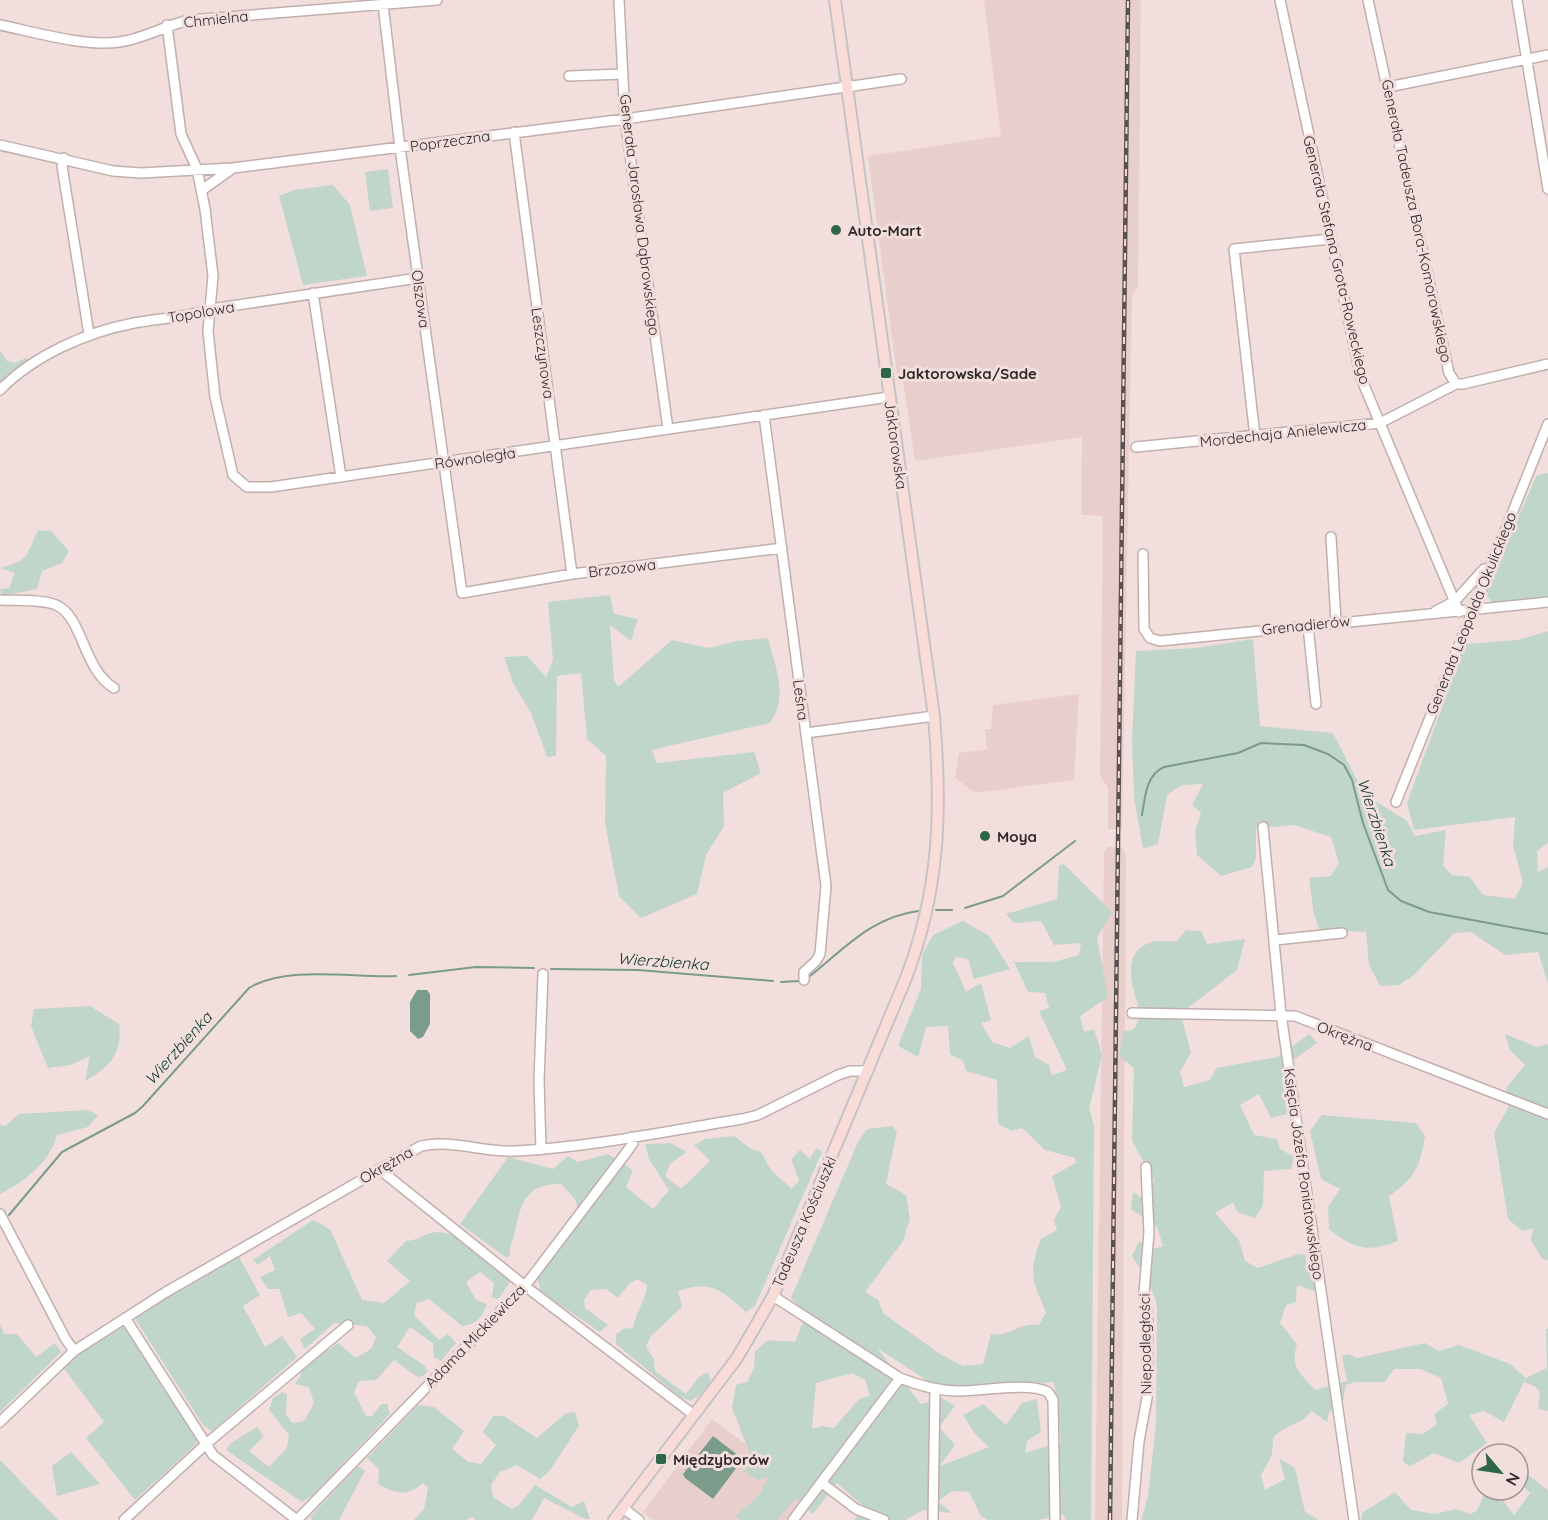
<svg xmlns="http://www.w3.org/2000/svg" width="1548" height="1520" font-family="Quicksand,sans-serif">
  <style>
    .built { fill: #e9cfcb }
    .green { fill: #c0d6ca; fill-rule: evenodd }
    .water { fill: #7b9c8a }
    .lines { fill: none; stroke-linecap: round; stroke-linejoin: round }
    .stream { stroke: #7b9c8a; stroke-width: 2 }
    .minor-casing { stroke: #c1afad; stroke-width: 12 }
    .major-casing { stroke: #c5c3c3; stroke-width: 14 }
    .minor { stroke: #fff; stroke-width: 9 }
    .major { stroke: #f9dcd8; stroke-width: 10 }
    .rail-casing { stroke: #5b5150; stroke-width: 4.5 }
    .rail { stroke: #f2dfdd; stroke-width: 2; stroke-dasharray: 7; stroke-linecap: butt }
    .poi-dot { fill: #2e654b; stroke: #f2dfdd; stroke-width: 2 }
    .labels { text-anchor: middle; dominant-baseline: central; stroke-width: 6; stroke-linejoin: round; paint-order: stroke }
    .street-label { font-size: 15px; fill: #302928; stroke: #f2dfdd }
    .poi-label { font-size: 15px; font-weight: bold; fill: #302928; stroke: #f2dfdd; text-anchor: start }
    .water-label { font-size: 16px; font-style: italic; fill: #0d3927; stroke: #f2dfdd }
  </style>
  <rect width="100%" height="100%" fill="#f2dfdd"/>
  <path class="built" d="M 984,0 L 1141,0 L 1138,286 L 1132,296 L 1122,829 L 1108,829 L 1108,788 L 1100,775 L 1103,516 L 1081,515 L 1082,437 L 915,461 L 903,380 L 897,376 L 868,156 L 1001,136 Z
    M 1079,694 L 1074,780 L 975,793 L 955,778 L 959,753 L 987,749 L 985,729 L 991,729 L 993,705 Z
    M 1108,847 L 1122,847 L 1126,855 L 1122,1520 L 1095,1520 L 1104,851 Z
    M 712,1419 L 809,1492 L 787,1520 L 653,1520 L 643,1512 Z"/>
  <path class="green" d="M 388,169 L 393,208 L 370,211 L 365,172 Z
    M 333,185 L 350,205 L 367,276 L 303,285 L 279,196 L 294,190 Z
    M 0,350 L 7,361 L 14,363 L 26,358 L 31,361 L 14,371 L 0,385 Z
    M 1548,473 L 1548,604 L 1495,605 L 1484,593 L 1537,475 Z
    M 38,530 L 51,531 L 69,551 L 62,563 L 42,571 L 37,589 L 2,596 L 0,589 L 9,588 L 15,573 L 0,568 C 30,560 26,556 38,530 Z
    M 610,595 L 614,614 L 638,619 L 631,641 L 610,625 L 614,680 L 618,687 L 672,640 L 709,648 L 737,641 L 768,638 C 775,666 789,697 770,723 L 652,750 L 657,763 L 754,752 L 761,773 L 723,793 L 724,826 L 706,855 L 697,894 L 641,918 L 619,896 L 605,823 L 606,756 L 587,739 L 581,673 L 557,676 L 556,756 L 547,757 L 531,713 L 513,683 L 504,657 L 527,656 L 546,677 L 553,660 L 548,602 Z
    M 1548,631 L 1548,843 L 1537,851 L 1538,872 L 1548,867 L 1548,984 L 1538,952 L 1505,955 L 1471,932 L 1454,933 L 1414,975 L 1399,985 L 1380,986 L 1369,965 L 1366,932 L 1320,930 L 1314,915 L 1309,878 L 1331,876 L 1339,863 L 1331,837 L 1294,825 L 1256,828 L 1256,858 L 1252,867 L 1221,876 L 1197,855 L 1195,831 L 1201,813 L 1192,805 L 1203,784 L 1182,785 L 1167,795 L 1158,844 L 1143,849 L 1134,797 L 1132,741 L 1136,651 L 1196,648 L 1253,639 L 1260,726 L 1333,733 L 1364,794 L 1407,821 L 1415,836 L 1446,830 L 1443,865 L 1452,875 L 1470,877 L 1483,895 L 1515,899 L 1523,882 L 1513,846 L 1515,817 L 1414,830 L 1407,803 L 1465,644 L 1518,640 Z
    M 1064,864 L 1112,912 L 1097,938 L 1108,997 L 1080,1016 L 1084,1032 L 1094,1029 L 1102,1055 L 1089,1109 L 1094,1125 L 1091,1520 L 1065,1520 L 1064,1515 L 1037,1520 L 988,1520 L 981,1516 L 969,1492 L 952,1491 L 938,1501 L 952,1513 L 924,1510 L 905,1520 L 855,1520 L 862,1505 L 837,1483 L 813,1514 L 796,1499 L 777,1520 L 740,1520 L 736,1516 L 760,1494 L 768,1477 L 758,1480 L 744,1472 L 750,1454 L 732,1408 L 736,1385 L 747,1382 L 754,1368 L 755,1351 L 768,1340 L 795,1342 L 806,1314 L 791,1298 L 858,1142 L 867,1129 L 892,1126 L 897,1131 L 886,1184 L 906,1195 L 910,1219 L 903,1241 L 865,1292 L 878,1300 L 884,1314 L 940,1354 L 963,1366 L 983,1364 L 991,1334 C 1009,1337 1020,1322 1039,1325 L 1046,1312 C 1032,1280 1028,1272 1041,1239 L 1057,1230 L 1054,1220 L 1061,1207 L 1052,1176 L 1076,1163 L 1075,1158 L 1045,1150 L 1022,1128 L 1012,1131 L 998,1124 L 997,1080 L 966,1071 L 963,1061 L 950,1054 L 948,1026 L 926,1027 L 918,1057 L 898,1046 L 921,989 L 922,955 L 933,935 L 963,921 L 989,936 L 1010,969 L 974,979 L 968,959 L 956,957 L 953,963 L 966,992 L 981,983 L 991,1020 L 981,1023 L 992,1042 L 1010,1048 L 1029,1036 L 1035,1057 L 1049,1065 L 1052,1075 L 1067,1070 L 1039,1011 L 1049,1008 L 1045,993 L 1028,992 L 1014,962 L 1053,962 L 1079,955 L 1081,943 L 1054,945 L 1041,921 L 1014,923 L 1006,914 L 1057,899 L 1059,865 ZM 877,1348 L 937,1387 L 1000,1387 L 1054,1382 L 1061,1442 L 1025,1453 L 1027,1441 L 1041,1432 L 1037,1399 L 1022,1403 L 1006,1425 L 983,1404 L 963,1415 L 975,1434 L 989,1447 L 940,1466 L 955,1445 L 939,1427 L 955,1406 L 942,1398 L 921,1404 ZM 852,1373 L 865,1380 L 870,1396 L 859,1399 L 834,1428 L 822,1426 L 812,1429 L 816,1383 Z
    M 1186,930 L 1201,931 L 1207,944 L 1245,939 L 1237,970 L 1189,1007 L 1182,1020 L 1191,1052 L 1180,1072 L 1184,1087 L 1210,1080 L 1216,1068 L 1278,1057 L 1309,1034 L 1317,1043 L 1289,1063 L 1294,1100 L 1287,1114 L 1271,1118 L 1259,1094 L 1240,1105 L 1254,1135 L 1277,1139 L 1280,1149 L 1294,1157 L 1291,1169 L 1264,1171 L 1263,1205 L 1255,1218 L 1237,1212 L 1233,1202 L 1215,1213 L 1239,1240 L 1245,1261 L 1258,1268 L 1298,1254 L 1305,1255 L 1308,1270 L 1314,1273 L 1315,1291 L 1297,1285 L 1296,1302 L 1286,1305 L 1280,1323 L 1297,1344 C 1290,1368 1300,1373 1315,1390 L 1347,1381 L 1342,1356 L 1348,1354 L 1357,1358 L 1425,1343 L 1439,1351 L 1459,1345 L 1510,1364 L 1526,1378 L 1547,1368 L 1546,1329 L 1548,1329 L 1548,1411 L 1538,1409 L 1540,1392 L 1536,1387 L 1524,1382 L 1504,1422 L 1484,1411 L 1469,1415 L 1487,1443 L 1459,1463 L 1434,1453 L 1410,1466 L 1403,1462 L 1406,1433 L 1423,1434 L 1437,1424 L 1434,1414 L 1448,1404 L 1441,1378 L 1420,1369 L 1394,1369 L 1385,1382 L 1355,1382 L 1346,1385 L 1343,1401 L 1329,1412 L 1327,1422 L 1312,1411 C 1297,1428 1289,1421 1273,1438 L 1272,1455 L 1261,1475 L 1265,1490 L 1285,1479 L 1279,1458 L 1295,1468 L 1305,1512 L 1319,1520 L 1141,1520 L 1148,1497 L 1156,1423 L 1157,1305 L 1149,1282 L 1132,1256 L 1139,1241 L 1150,1250 L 1163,1246 L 1157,1227 L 1131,1209 L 1133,1192 L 1150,1203 L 1154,1180 L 1132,1141 L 1134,1068 L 1119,1056 L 1123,1032 L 1134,1029 L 1141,1015 C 1135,994 1118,954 1149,943 C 1156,940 1169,942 1177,941 Z
    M 90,1006 L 119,1024 C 123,1053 110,1067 85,1081 L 90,1056 L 71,1065 L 48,1068 L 31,1026 L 34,1009 Z
    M 1505,1034 L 1537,1047 L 1548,1044 L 1548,1260 L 1542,1259 L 1531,1240 L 1533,1228 L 1522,1231 L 1508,1219 L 1494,1133 L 1509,1106 L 1506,1088 L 1525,1065 L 1510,1050 Z
    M 87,1110 L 98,1115 L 88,1127 L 57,1135 C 51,1161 24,1182 0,1194 L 0,1125 L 5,1126 L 19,1114 Z
    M 1322,1115 L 1416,1123 L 1425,1136 C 1420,1167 1415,1178 1389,1196 L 1398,1241 C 1367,1253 1354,1249 1329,1229 L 1328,1207 L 1340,1189 L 1321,1179 L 1310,1131 Z
    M 734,1136 L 751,1149 L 761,1152 L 771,1170 L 792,1189 L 799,1180 L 791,1159 L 800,1150 L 810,1159 L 816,1148 L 822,1152 L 755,1306 L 746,1312 C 721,1290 712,1280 678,1291 L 682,1307 L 651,1336 L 646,1346 L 654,1360 L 655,1371 L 686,1394 L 699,1377 L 708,1372 L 711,1381 L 700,1395 L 690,1401 L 679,1396 L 616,1344 L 616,1334 L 625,1328 L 633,1329 C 635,1313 646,1301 647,1285 L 638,1279 L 630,1283 L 618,1298 L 606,1289 L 591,1290 L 584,1300 L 585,1308 L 608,1325 L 600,1332 L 541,1292 L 537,1277 L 581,1219 L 575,1199 L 561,1184 C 526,1184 521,1202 515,1232 C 513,1242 509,1244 510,1255 L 507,1258 L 460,1224 L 508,1157 L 553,1169 L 568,1156 L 578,1162 L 608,1154 L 633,1170 L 626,1187 L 653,1209 L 669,1190 L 649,1159 L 645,1144 L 670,1143 L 687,1152 L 670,1164 L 665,1176 L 681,1189 L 710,1161 L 694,1145 L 705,1139 Z
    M 313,1220 L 330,1229 L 362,1300 L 384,1303 L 410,1281 L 387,1261 L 406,1241 C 419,1241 425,1232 437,1232 C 469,1234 491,1258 514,1277 L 498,1299 L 492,1297 L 494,1283 L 480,1272 L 466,1282 L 476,1300 L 487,1304 C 482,1318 477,1324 462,1326 L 429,1299 L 417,1303 L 414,1315 L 439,1340 L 448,1334 L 456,1343 L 441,1361 L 434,1357 L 433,1343 L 410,1327 L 397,1347 L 425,1366 L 428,1372 L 419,1378 L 394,1360 L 376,1380 L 359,1381 L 354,1392 L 366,1416 L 372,1416 L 381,1404 L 387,1404 L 390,1414 L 314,1494 L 302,1502 L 226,1450 L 231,1443 L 257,1427 L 264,1436 L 249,1451 L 269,1467 L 287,1448 L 289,1435 L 269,1410 L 273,1398 L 282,1392 L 287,1395 L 286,1414 L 292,1423 L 304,1421 L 314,1403 L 309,1387 L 295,1384 L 301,1375 L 299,1363 L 306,1355 L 319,1356 L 338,1343 L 356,1358 L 371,1349 L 376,1337 L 367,1326 L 334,1323 L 305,1349 L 300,1339 L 315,1329 L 301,1313 L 288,1317 L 279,1289 L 268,1289 L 260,1277 L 275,1270 L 270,1256 L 258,1265 L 253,1260 Z
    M 239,1257 L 260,1295 L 243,1306 L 265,1347 L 282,1336 L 297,1357 L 212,1431 L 203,1425 L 134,1317 Z
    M 0,1324 L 4,1334 L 17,1334 L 36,1357 L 55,1343 L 61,1352 L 0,1412 Z
    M 126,1325 L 161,1385 L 197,1439 L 196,1444 L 135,1500 L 86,1438 L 104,1422 L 63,1367 L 74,1356 Z
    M 418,1405 L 434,1407 L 464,1431 L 452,1449 L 469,1462 L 481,1464 L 496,1445 L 483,1432 L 493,1416 L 504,1416 L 537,1438 L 566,1413 L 575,1412 L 579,1426 L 550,1470 L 540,1479 L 517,1465 L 500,1472 L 491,1485 L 493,1497 L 511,1509 L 518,1506 L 535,1485 L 572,1507 L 584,1501 L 590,1519 L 585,1519 L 544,1498 L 532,1520 L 476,1520 L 472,1517 L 466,1520 L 414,1520 L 424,1509 L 428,1487 L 423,1483 C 407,1497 396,1494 378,1484 L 379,1469 L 367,1458 Z
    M 71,1452 L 100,1484 L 57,1496 L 52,1466 Z
    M 0,1460 L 58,1520 L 0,1520 Z
    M 358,1466 L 365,1471 L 339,1520 L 312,1520 L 310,1517 Z
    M 1524,1472 L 1548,1490 L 1548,1520 L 1361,1520 L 1362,1513 L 1395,1492 L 1411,1510 L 1435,1514 L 1456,1509 L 1470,1514 L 1477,1511 L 1486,1490 L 1501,1498 L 1514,1515 L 1530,1493 L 1518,1480 L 1518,1474 Z"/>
  <path class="water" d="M 417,990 L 427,990 L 430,994 L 430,1024 L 423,1037 L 418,1039 L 410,1031 L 410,1002 Z
    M 713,1436 L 743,1459 L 713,1499 L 685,1478 L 683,1474 Z"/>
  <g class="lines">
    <path class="stream" d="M 1142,815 C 1145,797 1146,775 1164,767 L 1238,753 L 1261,743 L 1304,745 L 1328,754 L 1344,765 L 1352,780 L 1363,823 L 1388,890 L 1401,901 L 1429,912 L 1548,934
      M 965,908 L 1003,896 L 1075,841
      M 936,910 L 952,910
      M 551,969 L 638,970 L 773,981
      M 409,975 L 476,967 L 534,968
      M 810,976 C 845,948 872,917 918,911
      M 781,982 L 799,981
      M 9,1215 L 62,1152 L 135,1113 L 143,1106 L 249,988 C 286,965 353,978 396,976"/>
    <g class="minor-casing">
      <path id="minor" d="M 619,0 L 625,119 L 668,429
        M 1280,0 L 1361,378 L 1459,612
        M 1368,0 L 1449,373 L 1456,384 L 1463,384 L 1548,364
        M 1517,0 L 1548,189
        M 383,4 L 400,148 L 462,593 L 572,574 L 782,548
        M 0,25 C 34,32 85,47 119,42 C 144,39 165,25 190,20 L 437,0
        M 167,25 L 181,134 L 197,169 L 205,209 L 213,276 L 208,331 L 215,397 L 233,475 L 247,487 L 271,487 L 889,397
        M 569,76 L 623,74
        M 1388,87 L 1548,55
        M 514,132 L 572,574
        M 0,145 L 113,171 L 141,173 L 233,168 L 625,119 L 901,79
        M 64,158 L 62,166 L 89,334
        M 202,190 L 233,168
        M 313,293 L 341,477
        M 0,390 C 34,355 87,332 134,323 C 160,318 186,318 211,309 L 418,278
        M 764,415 L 826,886 L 820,954 L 816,961 L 804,972 L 804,980
        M 1255,437 L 1234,249 L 1331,239
        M 1136,447 L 1380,423 L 1456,384
        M 1331,537 L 1336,622
        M 1143,554 L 1144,629 L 1150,638 L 1160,641 L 1548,602
        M 0,600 C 17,601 41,599 56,605 C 83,616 83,670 114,688
        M 1436,611 L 1455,601 L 1484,569
        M 1308,626 L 1316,704
        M 806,733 L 934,716
        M 1396,802 L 1548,424
        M 1263,827 L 1281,1014 L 1354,1520
        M 1275,940 L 1342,933
        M 1132,1013 L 1295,1016 L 1548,1114
        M 541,1150 L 539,1080 L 543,974
        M 379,1169 L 525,1286 L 694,1415
        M 0,1214 L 65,1338 L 74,1351
        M 773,1296 L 900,1378 C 920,1386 938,1391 959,1391 C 982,1391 1029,1382 1048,1392 L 1053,1400 L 1055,1520
        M 125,1318 L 213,1455 L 297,1520 L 525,1286 L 626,1153 L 633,1143 L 632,1137
        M 0,1422 L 74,1351 L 166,1292 L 421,1146 C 453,1139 484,1153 516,1151 C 592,1147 667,1131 742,1119 L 758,1115 L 838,1075 L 850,1071 L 868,1071
        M 822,1483 L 856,1509 L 884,1520
        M 623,1508 L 639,1520
        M 124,1520 L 206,1444 L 348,1325
        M 793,1520 L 900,1378
        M 933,1520 L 935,1390
        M 1132,1520 L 1139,1441 L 1147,1398 L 1148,1323 L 1144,1293 L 1149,1232 L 1146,1167"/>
    </g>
    <g class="major-casing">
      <path id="major" d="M 614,1520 L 737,1358 L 773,1296 L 906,978 C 940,889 942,811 934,716 L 835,0"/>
    </g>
    <use href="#minor" class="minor"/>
    <use href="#major" class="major"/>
    <g class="rail-casing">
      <path id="rail" d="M 1110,1520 L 1128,0"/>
    </g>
    <use href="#rail" class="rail"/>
  </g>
  <g class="poi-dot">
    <circle cx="836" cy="230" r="6"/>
    <rect x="880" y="367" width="12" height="12" rx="3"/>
    <circle cx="985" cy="836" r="6"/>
    <rect x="655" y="1453" width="12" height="12" rx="3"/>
  </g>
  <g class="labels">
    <g class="street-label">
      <text transform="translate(216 19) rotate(-6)">Chmielna</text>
      <text transform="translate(450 141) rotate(-8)">Poprzeczna</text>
      <text transform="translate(640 215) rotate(83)">Generała Jarosława Dąbrowskiego</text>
      <text transform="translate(1417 221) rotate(78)">Generała Tadeusza Bora-Komorowskiego</text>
      <text transform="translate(1337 260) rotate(77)">Generała Stefana Grota-Roweckiego</text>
      <text transform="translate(421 299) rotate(82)">Olszowa</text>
      <text transform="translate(201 312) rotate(-10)">Topolowa</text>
      <text transform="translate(543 353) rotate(82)">Leszczynowa</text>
      <text transform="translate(1283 433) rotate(-6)">Mordechaja Anielewicza</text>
      <text transform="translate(896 445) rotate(82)">Jaktorowska</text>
      <text transform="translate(475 458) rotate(-8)">Równoległa</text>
      <text transform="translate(622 568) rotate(-7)">Brzozowa</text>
      <text transform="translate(1471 613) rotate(-68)">Generała Leopolda Okulickiego</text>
      <text transform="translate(1306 625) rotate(-6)">Grenadierów</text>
      <text transform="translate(801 700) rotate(83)">Leśna</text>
      <text transform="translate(1345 1036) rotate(21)">Okrężna</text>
      <text transform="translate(386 1165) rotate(-30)">Okrężna</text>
      <text transform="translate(1304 1174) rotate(82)">Księcia Józefa Poniatowskiego</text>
      <text transform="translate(804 1222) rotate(-67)">Tadeusza Kościuszki</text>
      <text transform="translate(475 1336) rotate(-46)">Adama Mickiewicza</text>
      <text transform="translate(1145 1344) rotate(-91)">Niepodległości</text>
    </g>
    <g class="poi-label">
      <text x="848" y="230">Auto-Mart</text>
      <text x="898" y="373">Jaktorowska/Sade</text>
      <text x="997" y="836">Moya</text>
      <text x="673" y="1459">Międzyborów</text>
    </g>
    <g class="water-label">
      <text transform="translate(1377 822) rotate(72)">Wierzbienka</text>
      <text transform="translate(663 961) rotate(4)">Wierzbienka</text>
      <text transform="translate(178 1048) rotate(-48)">Wierzbienka</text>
    </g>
  </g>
  <g transform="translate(1500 1472) rotate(119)"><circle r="28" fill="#f2dfdd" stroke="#a49695" stroke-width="1.5"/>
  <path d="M0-4.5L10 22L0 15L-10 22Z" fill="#2e654b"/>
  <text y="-9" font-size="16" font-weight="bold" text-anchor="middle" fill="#302928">N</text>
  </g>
</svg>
